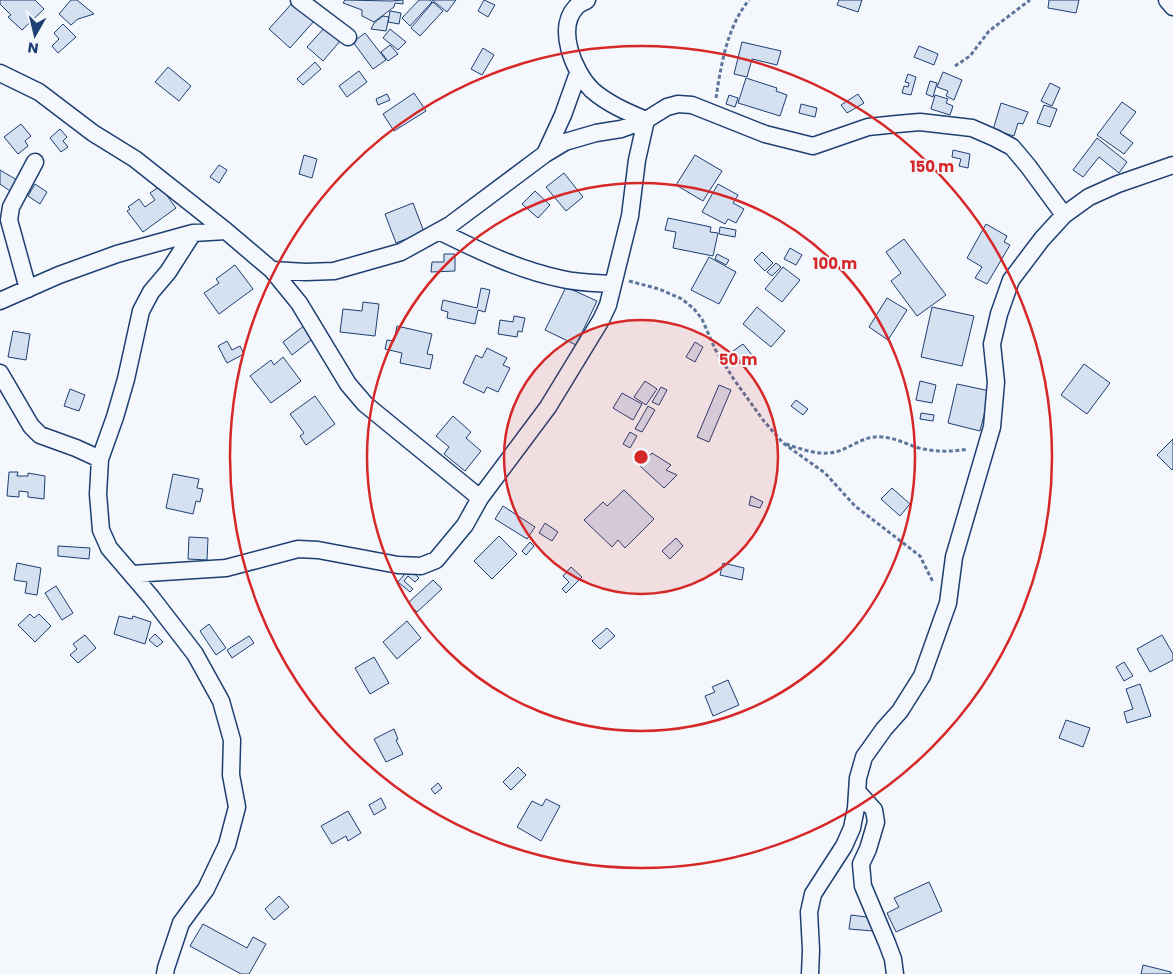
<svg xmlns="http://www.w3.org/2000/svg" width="1173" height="974" font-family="Poppins,sans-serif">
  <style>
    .building { fill: #d5e0f0; stroke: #1d3f73 }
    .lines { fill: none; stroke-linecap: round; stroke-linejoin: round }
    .minor-casing { stroke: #1d3f73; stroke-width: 19 }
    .path { stroke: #5e769c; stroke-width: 3; stroke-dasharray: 4 2.5; stroke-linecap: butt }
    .minor { stroke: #f4f7fb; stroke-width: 16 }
    .ring { fill: none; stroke: #d62828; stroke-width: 2.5 }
    .centre { fill: #d62828; stroke: #f4f7fb; stroke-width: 2.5 }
    .ring-label { font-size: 15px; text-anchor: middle; font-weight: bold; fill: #d62828; stroke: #f4f7fb; stroke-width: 4; stroke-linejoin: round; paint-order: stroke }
  </style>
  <rect width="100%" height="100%" fill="#f4f7fb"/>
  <path class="building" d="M 0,0 L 35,0 L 44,9 L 22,30 L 8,17 L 11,15 L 0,4 Z
    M 71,0 L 77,0 L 94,14 L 78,19 L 71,25 L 59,14 Z
    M 345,0 L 391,1 L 403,0 L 403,4 L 395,3 L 394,7 L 374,22 L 362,16 L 362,10 L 343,3 Z
    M 419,0 L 430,0 L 432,2 L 410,26 L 402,18 Z
    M 432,0 L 456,0 L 447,12 Z
    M 484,0 L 495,5 L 488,17 L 478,11 Z
    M 839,0 L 862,0 L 858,12 L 837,5 Z
    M 1049,0 L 1079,0 L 1076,13 L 1048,8 Z
    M 294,1 L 315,20 L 290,48 L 269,29 Z
    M 433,2 L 443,11 L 420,36 L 411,28 Z
    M 390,11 L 401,13 L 399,24 L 388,22 Z
    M 383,16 L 389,17 L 386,31 L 371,29 L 374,23 Z
    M 63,24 L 76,37 L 58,53 L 52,46 L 59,39 L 54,33 Z
    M 326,26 L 341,40 L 323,61 L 307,47 Z
    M 390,29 L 406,42 L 398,50 L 383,38 Z
    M 365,33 L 386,60 L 373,69 L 353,42 Z
    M 742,42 L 781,51 L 777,65 L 752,59 L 747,77 L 734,74 Z
    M 390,45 L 398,54 L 388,61 L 381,52 Z
    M 919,46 L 938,54 L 934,65 L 914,57 Z
    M 483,48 L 494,55 L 482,75 L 471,69 Z
    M 315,62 L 321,69 L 303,85 L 297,79 Z
    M 168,67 L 191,86 L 179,101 L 155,82 Z
    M 359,71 L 367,82 L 347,97 L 339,86 Z
    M 943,72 L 962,80 L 954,100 L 946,96 L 948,91 L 937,87 Z
    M 908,74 L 916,77 L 911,95 L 902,93 L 904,86 L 908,87 L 909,83 L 905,82 Z
    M 746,78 L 777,88 L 776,91 L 787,95 L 780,116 L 738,103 Z
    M 930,81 L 937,83 L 933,97 L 926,94 Z
    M 1050,83 L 1060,88 L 1052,106 L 1041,101 Z
    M 414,93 L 426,111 L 394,131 L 383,114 Z
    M 387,94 L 390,100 L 378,105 L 376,99 Z
    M 858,94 L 864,103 L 847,113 L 841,105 Z
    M 729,95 L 738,98 L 735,107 L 726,104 Z
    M 935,95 L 948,99 L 946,103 L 953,106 L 950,115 L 931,109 Z
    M 1122,102 L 1136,112 L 1120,133 L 1133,143 L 1124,154 L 1097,135 Z
    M 1001,103 L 1028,112 L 1023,124 L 1018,123 L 1014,136 L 993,130 Z
    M 801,104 L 817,108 L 815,117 L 799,113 Z
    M 1044,105 L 1057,109 L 1050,127 L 1037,123 Z
    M 21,124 L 31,136 L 25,141 L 28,146 L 18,154 L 4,137 Z
    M 60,129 L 67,137 L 63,141 L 68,147 L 61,152 L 50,138 Z
    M 1097,138 L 1127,162 L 1119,173 L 1099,157 L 1083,177 L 1073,170 Z
    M 953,150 L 970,154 L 968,168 L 959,166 L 961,159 L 952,157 Z
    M 304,155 L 317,159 L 312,178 L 299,174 Z
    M 695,155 L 722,171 L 703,201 L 676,185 Z
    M 219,165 L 227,170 L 219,183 L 210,177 Z
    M 0,170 L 17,180 L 10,191 L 0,184 Z
    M 564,173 L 583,197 L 566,211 L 546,187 Z
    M 35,184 L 47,192 L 40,204 L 28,196 Z
    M 718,184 L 738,195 L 733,203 L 744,209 L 736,223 L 728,219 L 725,224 L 702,212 Z
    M 160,186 L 176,208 L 143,232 L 127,211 L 130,209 L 128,207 L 139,199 L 145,207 L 155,200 L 150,193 Z
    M 535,191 L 550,205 L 538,218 L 522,204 Z
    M 413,203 L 424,232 L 396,243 L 385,214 Z
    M 668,218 L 711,227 L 710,232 L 718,233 L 713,256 L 673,248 L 676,232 L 665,230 Z
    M 986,224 L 1007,236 L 1004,242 L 1010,245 L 987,284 L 975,278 L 982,267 L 967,258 Z
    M 720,227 L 736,230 L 735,237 L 719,234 Z
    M 904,239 L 946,295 L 917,316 L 891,281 L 901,273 L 886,252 Z
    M 790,248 L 802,255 L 796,265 L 784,259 Z
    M 762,252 L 773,263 L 765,271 L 754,260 Z
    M 444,254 L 455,254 L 455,271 L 431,272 L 432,262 L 444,262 Z
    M 717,254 L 729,260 L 726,265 L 715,259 Z
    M 709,257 L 736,272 L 719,304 L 691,290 Z
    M 776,263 L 781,267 L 772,276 L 767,272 Z
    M 235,265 L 253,289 L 219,314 L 204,293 L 219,283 L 216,279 Z
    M 783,267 L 800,280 L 782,302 L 765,289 Z
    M 566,287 L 597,301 L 576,345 L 545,330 Z
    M 481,288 L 490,290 L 485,312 L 478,310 L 475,324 L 447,318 L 448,312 L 441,310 L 443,300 L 477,308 Z
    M 887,298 L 907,310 L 888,340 L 869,327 Z
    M 363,302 L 379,304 L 375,336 L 340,332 L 343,309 L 362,311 Z
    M 757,307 L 785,331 L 771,347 L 743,324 Z
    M 932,307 L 974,316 L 962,366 L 921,357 Z
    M 514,316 L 525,318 L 522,332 L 518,331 L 517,337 L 498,334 L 500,320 L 513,322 Z
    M 305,325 L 315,337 L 292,355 L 283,342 Z
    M 397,326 L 432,334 L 427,354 L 433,355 L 430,369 L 400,363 L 402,353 L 385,349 L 387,340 L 394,341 Z
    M 13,331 L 30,334 L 26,360 L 8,357 Z
    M 227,341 L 232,350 L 240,346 L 244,354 L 227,363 L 218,346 Z
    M 695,342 L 703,347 L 695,362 L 686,357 Z
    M 743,344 L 752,355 L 743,363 L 733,351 Z
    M 487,348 L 507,358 L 503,365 L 510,368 L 498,392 L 487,387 L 484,393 L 463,383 L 476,355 L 482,358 Z
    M 283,357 L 301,381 L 271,403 L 250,376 L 271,360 L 274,365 Z
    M 1084,364 L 1110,383 L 1087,414 L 1061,395 Z
    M 645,381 L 657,389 L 646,405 L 634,397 Z
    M 920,381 L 936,385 L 932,403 L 916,400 Z
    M 957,384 L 990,391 L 980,431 L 948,423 Z
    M 719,385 L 731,390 L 709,442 L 697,437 Z
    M 661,387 L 667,390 L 659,405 L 652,402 Z
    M 70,389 L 85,395 L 79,411 L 64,406 Z
    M 622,393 L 642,404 L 633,420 L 613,408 Z
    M 315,396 L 335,424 L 306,445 L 300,436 L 304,433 L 290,414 Z
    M 796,400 L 808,409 L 803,415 L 791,406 Z
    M 648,406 L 655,410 L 642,432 L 635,429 Z
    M 921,413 L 934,415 L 933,421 L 920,419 Z
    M 453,416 L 471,432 L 466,438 L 481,451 L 465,471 L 444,454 L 449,447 L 436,436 Z
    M 630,432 L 637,436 L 630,448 L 623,444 Z
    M 1173,439 L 1173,469 L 1172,470 L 1157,455 Z
    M 652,453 L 671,465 L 666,470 L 677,475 L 664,488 L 640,466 Z
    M 9,472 L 18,472 L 17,476 L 28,476 L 28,473 L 45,476 L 44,499 L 28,497 L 28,492 L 19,491 L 19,497 L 7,496 Z
    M 173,474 L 199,479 L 197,488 L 203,489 L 200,502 L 196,501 L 193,514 L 166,508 Z
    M 892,488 L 910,504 L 900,516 L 881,499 Z
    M 624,490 L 654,519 L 625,548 L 618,540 L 612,547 L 584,520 L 603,502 L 607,506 Z
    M 751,496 L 763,502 L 760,508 L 749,505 Z
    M 503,506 L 535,527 L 527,539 L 495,519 Z
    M 545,523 L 558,532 L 552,541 L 539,533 Z
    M 499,536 L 517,554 L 492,579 L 474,561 Z
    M 189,537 L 208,538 L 207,560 L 188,559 Z
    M 676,538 L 683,546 L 670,559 L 662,551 Z
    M 530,542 L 534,546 L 526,555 L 522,551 Z
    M 58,546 L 90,548 L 89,559 L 58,556 Z
    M 17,563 L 41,568 L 37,595 L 25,593 L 27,582 L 14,580 Z
    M 723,563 L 744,568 L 742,580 L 720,575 Z
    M 571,567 L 582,577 L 566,593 L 562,589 L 569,582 L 563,576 Z
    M 409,569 L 419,578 L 415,582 L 408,576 L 404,581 L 413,589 L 410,592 L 398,582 Z
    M 433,580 L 442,589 L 417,612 L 408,603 Z
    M 56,586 L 73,613 L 62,620 L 45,593 Z
    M 30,614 L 34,618 L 39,614 L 51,626 L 35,642 L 18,625 Z
    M 119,616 L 132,619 L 133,616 L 151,622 L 145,644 L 114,634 Z
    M 407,621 L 421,638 L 397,659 L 383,642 Z
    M 209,624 L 226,648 L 216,655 L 200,631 Z
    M 607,628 L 615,636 L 600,649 L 592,641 Z
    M 155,634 L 163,642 L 157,647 L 149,640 Z
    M 85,635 L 96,648 L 78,663 L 70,655 L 77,649 L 73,644 Z
    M 1162,635 L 1173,654 L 1173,660 L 1150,672 L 1137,649 Z
    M 249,636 L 254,643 L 232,658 L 227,650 Z
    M 374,657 L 389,683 L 370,694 L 355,668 Z
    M 1124,662 L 1133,676 L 1124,681 L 1116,667 Z
    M 728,680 L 739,705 L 713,716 L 705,696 L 715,692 L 712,687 Z
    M 1140,684 L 1151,716 L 1127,723 L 1124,712 L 1133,709 L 1126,689 Z
    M 1066,720 L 1090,728 L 1083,747 L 1059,738 Z
    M 394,729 L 398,739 L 396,740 L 403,754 L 386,762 L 374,739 Z
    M 518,767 L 526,775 L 511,790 L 503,782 Z
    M 438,783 L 442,788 L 435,794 L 431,789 Z
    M 381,798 L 386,808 L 374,815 L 369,805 Z
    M 546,799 L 560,806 L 541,841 L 517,827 L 532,801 L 542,806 Z
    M 348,811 L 361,833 L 348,841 L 346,836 L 332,844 L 321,826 Z
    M 929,882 L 942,911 L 896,932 L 887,913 L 899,907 L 894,898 Z
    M 279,896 L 289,907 L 274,920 L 265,909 Z
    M 851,915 L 874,918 L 873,931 L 849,929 Z
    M 203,924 L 247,948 L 253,937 L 266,944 L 249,974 L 241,974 L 190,946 Z
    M 1143,965 L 1171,972 L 1171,974 L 1141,974 Z"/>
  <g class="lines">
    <g class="minor-casing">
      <path id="minor" d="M 299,0 L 348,37
        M 1167,0 L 1173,7
        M 0,73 L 39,92 L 93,133 L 135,159 L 226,231
        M 545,154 L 563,115 L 578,73
        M 439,231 C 479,251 519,270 562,279 C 579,283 596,283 613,284
        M 272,270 L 306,272 L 334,271 L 401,252 L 450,225 L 545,154 L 565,142 L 596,133 L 621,129 L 646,120 L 667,107 L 678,104 L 692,105 L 765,134 L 813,146 L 868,127 L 897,124 L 920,122 L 972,128 L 995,138 L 1012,147 L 1028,166 L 1064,215
        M 28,289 L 9,220 L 11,207 L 35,162
        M 0,301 L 59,275 L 117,254 L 193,233 L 226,231 L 272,270 L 299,303 L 348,384 L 365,404 L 480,498
        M 0,373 L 31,426 L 40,435 L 76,448 L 100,459
        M 132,574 L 226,568 L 298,549 L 318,550 L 398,565 L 421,566 L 436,560 L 465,525 L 480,498 L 548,407 L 601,320 L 608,305 L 630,216 L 637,160 L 646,120 C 627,112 608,104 592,90 C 574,72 555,28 577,6 C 579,4 584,2 587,0
        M 857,791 L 874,810 L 876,822 L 868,849 L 861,864 L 863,886 L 887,943 L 893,959 L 895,974
        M 165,974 L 166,968 L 181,923 L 206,889 L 227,845 L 237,807 L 231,775 L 232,740 L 221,701 L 195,654 L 151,597 L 109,548 L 101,530 L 98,494 L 100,459 L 115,417 L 126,379 L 141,311 L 151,292 L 168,272 L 193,233
        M 810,974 L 811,950 L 809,912 L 813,894 L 844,846 L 852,828 L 856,808 L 858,778 L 864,757 L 884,729 L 900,711 L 922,676 L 948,603 L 954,557 L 992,427 L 996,382 L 992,344 L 999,314 L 1011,280 L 1042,239 L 1064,215 L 1089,197 L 1118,184 L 1173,165"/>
    </g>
    <path class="path" d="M 955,66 L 970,56 L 989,31 L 1030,0
      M 716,98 C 721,65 727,27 749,0
      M 629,281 L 659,289 L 682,299 L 694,309 L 702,319 L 715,349 L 733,378 L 763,420 L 783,443 L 825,473 L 855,506 L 920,556 L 933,582
      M 786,444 C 801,449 819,456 835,452 C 852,448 863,435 882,437 C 896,438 906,444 919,448 C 936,452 952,452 968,449"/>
    <use href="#minor" class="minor"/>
  </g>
  <circle cx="641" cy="457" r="137" fill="#d62828" fill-opacity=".12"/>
  <g class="ring">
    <circle cx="641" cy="457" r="137"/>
    <circle cx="641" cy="457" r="274"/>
    <circle cx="641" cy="457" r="411"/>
  </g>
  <circle cx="641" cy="457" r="8" class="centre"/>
  <g class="ring-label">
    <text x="932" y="172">150 m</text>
    <text x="835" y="269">100 m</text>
    <text x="738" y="365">50 m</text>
  </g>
  <g transform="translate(35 35) rotate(188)" stroke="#f4f7fb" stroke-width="4" paint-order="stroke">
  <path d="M0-4L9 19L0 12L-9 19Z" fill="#1d3f73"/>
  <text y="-8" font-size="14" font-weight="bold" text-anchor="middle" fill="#1d3f73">N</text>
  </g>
</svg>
